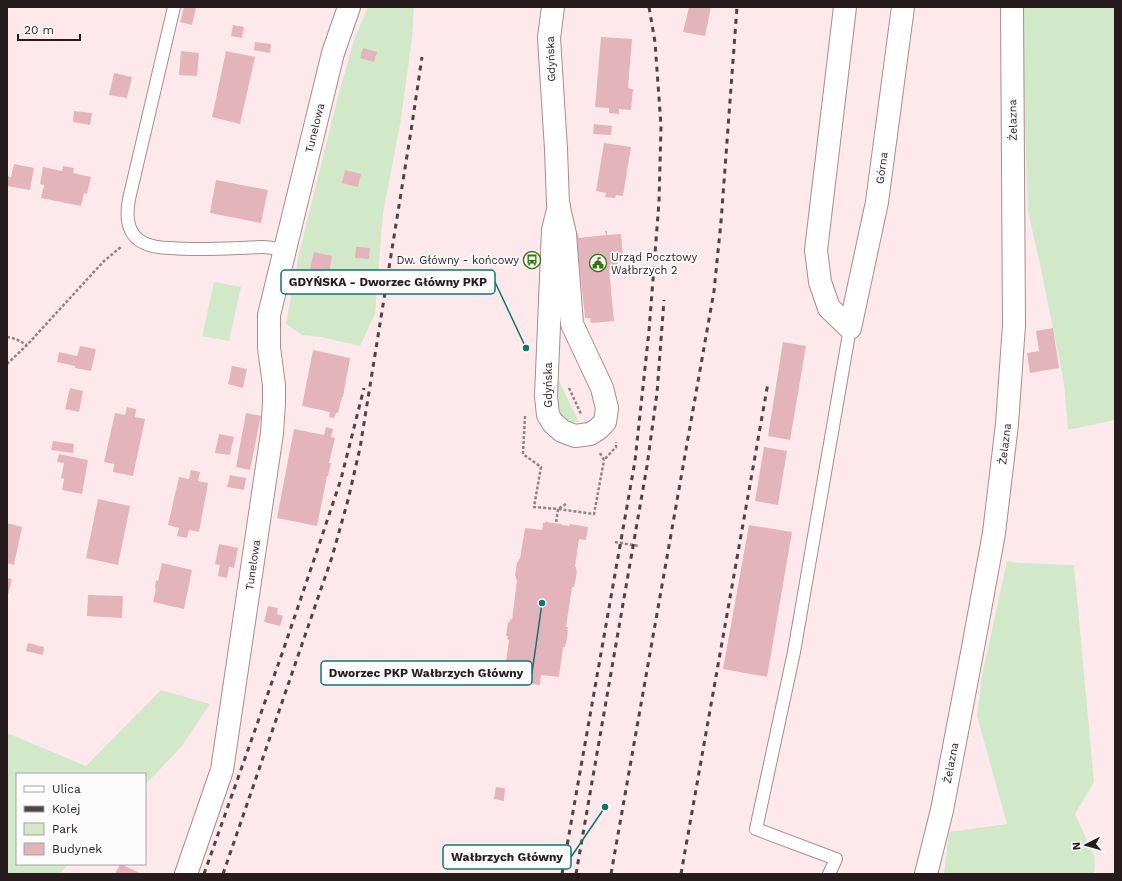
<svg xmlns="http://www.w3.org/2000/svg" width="1122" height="881" font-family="'Work Sans',sans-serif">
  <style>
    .green { fill: #d2e9c9 }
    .building { fill: #e3b4bb }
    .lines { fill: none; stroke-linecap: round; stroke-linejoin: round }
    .lane-casing { stroke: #a98b90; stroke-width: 14 }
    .street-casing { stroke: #a98b90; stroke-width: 24 }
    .path { stroke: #928385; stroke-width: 2.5; stroke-dasharray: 3 2; stroke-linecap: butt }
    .lane { stroke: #fff; stroke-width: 12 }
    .street { stroke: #fff; stroke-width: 22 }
    .rail { stroke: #504345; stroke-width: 3; stroke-dasharray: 5 5; stroke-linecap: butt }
    .labels { text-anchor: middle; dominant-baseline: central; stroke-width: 3.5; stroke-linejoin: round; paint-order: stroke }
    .street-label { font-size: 11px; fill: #261b1d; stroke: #fcfcfc }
    .poi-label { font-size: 11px; fill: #261b1d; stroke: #fcfcfc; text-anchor: start }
    .leader { fill: none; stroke: #0f766e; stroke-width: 1.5 }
    .callout-dot { fill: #0f766e; stroke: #fcfcfc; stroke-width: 1.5 }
    .callout { fill: #fcfcfc; stroke: #0f766e; stroke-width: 1.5 }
    .callout-label { font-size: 12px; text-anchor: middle; font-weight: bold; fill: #261b1d }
  </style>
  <rect width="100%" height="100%" fill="#fde9ec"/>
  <path class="green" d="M 368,7 L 414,7 L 412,39 L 400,125 L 383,213 L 375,314 L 360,346 L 321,337 L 302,335 L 286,324 L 298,258 L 338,96 L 355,37 Z
    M 1021,7 L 1115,7 L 1115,420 L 1068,430 L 1064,383 L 1040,264 L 1028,212 Z
    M 214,282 L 241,287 L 229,341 L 202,336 Z
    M 553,369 L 579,422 L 572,422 L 566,420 L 559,415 L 552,396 Z
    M 1007,561 L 1020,563 L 1074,565 L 1094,782 L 1075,814 L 1095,858 L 1094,874 L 944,874 L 949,832 L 1007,824 L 977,716 L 982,675 Z
    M 161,690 L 210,704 L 182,746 L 145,785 L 145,774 L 17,774 L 17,864 L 69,864 L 59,874 L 7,874 L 7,733 L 86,766 Z"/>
  <path class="building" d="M 184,7 L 196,7 L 192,25 L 180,22 Z
    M 689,7 L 711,7 L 705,36 L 683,32 Z
    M 233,25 L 244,27 L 242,38 L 231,36 Z
    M 601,37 L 632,39 L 628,88 L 633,89 L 631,110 L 619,109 L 619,114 L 609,113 L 609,108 L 595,107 Z
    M 255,42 L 271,44 L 270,53 L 254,50 Z
    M 363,48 L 377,52 L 374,62 L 360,58 Z
    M 181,51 L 199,53 L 197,76 L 179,75 Z
    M 226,51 L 255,57 L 240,124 L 212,117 Z
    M 114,73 L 132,77 L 127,98 L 109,95 Z
    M 74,111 L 92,113 L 90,125 L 73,122 Z
    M 594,124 L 612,126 L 611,135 L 593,134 Z
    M 604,143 L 631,147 L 623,196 L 616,195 L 615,198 L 605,197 L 606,193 L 596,191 Z
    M 14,164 L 34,168 L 30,190 L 7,186 L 7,176 L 11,177 Z
    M 63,166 L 74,168 L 73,173 L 91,177 L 87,194 L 84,193 L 81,206 L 41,198 L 44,185 L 40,184 L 43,167 L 62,171 Z
    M 345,170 L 361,174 L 358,187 L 342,183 Z
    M 216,180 L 268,190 L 261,223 L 210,213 Z
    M 605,231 L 607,231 L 607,235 L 621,234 L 623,257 L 617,258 L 618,268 L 609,269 L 614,321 L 591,323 L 590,318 L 585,318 L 576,234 L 578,233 L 579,238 L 606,235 Z
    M 356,247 L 370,248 L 369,259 L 355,258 Z
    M 314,252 L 332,256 L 329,273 L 310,269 Z
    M 1053,328 L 1059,368 L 1030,373 L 1027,353 L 1039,351 L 1036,331 Z
    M 783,342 L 806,346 L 790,440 L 768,436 Z
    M 80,346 L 96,349 L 91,371 L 75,368 L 75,366 L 57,362 L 59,352 L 77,356 Z
    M 313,350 L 350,358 L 343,397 L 342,397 L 338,413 L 336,413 L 334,418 L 329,417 L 330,412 L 302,406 Z
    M 232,366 L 247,369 L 243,388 L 228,384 Z
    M 70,388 L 83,391 L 79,412 L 65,409 Z
    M 127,407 L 136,409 L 135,417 L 145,419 L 133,476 L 113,472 L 114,464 L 104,462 L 115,413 L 125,415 Z
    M 246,413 L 261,416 L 250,470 L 236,467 Z
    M 326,427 L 333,429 L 331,437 L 335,438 L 329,463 L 331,463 L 328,476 L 327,476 L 317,526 L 277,518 L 294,429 L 324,435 Z
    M 219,434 L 234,437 L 230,455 L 215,453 Z
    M 53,441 L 74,444 L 73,453 L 51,450 Z
    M 764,447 L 787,451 L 778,505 L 755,501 Z
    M 59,454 L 88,460 L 82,494 L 62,490 L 64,479 L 61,478 L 64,463 L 57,462 Z
    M 191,470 L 200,472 L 198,481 L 208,483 L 199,532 L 189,530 L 187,538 L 177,536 L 179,528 L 168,525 L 179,477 L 189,479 Z
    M 230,475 L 246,478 L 244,490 L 227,487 Z
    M 98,499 L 130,506 L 118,565 L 86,558 Z
    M 545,522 L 562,524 L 561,525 L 569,526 L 570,524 L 588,527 L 586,540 L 579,539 L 575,567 L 576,567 L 576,570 L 577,571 L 575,584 L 574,584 L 574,587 L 572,587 L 566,627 L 568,627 L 567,630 L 568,630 L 566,645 L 565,644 L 565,647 L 563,647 L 559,677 L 541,675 L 540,685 L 521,682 L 522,672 L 505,670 L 509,640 L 507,639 L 508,636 L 506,636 L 508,622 L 510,622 L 510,619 L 512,620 L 517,580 L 516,579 L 516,576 L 515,576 L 517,562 L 518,562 L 519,559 L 520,559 L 525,528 L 542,530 L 543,523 L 545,523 Z
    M 7,523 L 22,527 L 14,565 L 7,563 Z
    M 749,525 L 792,532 L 767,677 L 723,669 Z
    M 219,544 L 238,548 L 234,568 L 229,567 L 227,578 L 218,576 L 220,565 L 215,564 Z
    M 162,563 L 192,570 L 184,609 L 153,602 L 156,588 L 155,588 L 156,580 L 158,581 Z
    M 7,578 L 12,579 L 8,595 L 7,595 Z
    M 88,595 L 123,596 L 122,618 L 87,616 Z
    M 268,606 L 278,608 L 277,614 L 283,616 L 280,626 L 264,622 Z
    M 28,643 L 44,647 L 43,655 L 26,651 Z
    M 496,787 L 505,788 L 504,801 L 494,799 Z
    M 120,864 L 121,864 L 142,874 L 115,874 Z"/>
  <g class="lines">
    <g class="lane-casing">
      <path id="lane" d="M 174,7 L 129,199 C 126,215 126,233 142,242 C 151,247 161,248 171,248 C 194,250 216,249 238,248 C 246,248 255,247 263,247 C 270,247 277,249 284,250
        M 829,874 L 836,859 L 756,829 L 794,652 L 850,328"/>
    </g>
    <g class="street-casing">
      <path id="street" d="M 553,7 L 549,38 L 556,149 L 558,204 L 565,234 L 571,311 L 572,324 L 602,388 L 607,408 L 605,422 L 598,429 L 590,434 L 575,436 L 562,431 L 553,423 L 548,415 L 546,396 L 553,230 L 559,206
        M 845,7 L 816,250 L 820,282 L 829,308 L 850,328
        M 850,328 L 877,202 L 903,7
        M 186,874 L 222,770 L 272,433 L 274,403 L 274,385 L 269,348 L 269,315 L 333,53 L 349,7
        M 926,874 L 942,810 L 972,653 L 994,533 L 1007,424 L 1014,325 L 1012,7"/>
    </g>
    <path class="path" d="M 7,337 L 16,339 L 27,345
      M 7,364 L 27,345 L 103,262 L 122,246
      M 569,388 L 581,414
      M 525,416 L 523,454 L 541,467 L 534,507 L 558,509 L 556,523
      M 600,453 L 604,460 L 616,447 L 616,442
      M 566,504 L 558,509 L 594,514 L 604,460
      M 615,542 L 639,546"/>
    <use href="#lane" class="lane"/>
    <use href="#street" class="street"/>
    <path class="rail" d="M 204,874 L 284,648 L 319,545 L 341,479 L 364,388
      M 223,874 L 332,557 L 348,500 L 360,448 L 411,131 L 422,57
      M 562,874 L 635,461 L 649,331 L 659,202 L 661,126 L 655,42 L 649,7
      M 576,874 L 647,466 L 657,393 L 664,300
      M 611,874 L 714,291 L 721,222 L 737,7
      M 681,874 L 768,383"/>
  </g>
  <defs>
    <g id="bus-ring" transform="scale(0.9)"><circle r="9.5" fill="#fcfcfc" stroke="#33740f" stroke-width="1.5"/><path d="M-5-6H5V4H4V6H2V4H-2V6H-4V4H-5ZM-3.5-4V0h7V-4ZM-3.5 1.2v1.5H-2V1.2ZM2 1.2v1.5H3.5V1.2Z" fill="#33740f"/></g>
    <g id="civic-ring" transform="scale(0.9)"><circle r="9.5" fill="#fcfcfc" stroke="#33740f" stroke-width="1.5"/><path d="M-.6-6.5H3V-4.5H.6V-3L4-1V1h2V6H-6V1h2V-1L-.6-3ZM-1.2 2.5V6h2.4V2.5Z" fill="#33740f"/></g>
  </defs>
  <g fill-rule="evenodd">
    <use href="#bus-ring" x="532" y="260"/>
    <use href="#civic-ring" x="598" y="263"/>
  </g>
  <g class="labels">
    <g class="street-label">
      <text transform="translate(551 59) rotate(-92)">Gdyńska</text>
      <text transform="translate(1013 120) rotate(-91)">Żelazna</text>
      <text transform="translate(315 128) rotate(-76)">Tunelowa</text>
      <text transform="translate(882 168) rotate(-82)">Górna</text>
      <text transform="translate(548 385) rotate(-90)">Gdyńska</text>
      <text transform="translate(1005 444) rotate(-83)">Żelazna</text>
      <text transform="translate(253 565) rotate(-82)">Tunelowa</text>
      <text transform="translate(951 763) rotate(-79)">Żelazna</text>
    </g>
    <g class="poi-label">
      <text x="611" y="257">Urząd Pocztowy<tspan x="611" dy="13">Wałbrzych 2</tspan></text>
      <text x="519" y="260" text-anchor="end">Dw. Główny - końcowy</text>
    </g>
  </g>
  <path class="leader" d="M526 348L495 282M542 603L532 673M605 807L571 857"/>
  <g class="callout-dot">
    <circle cx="526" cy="348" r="4"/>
    <circle cx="542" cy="603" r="4"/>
    <circle cx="605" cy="807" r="4"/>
  </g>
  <g class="callout">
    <rect x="281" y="270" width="214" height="24" rx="4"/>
    <rect x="321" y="661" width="211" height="24" rx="4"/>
    <rect x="443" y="845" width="128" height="24" rx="4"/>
  </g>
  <g class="callout-label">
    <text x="388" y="286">GDYŃSKA - Dworzec Główny PKP</text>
    <text x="426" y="677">Dworzec PKP Wałbrzych Główny</text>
    <text x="507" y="861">Wałbrzych Główny</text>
  </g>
  <rect width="1122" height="881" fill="none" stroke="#261b1d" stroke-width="16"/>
  <rect x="16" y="773" width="130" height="92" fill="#fcfcfc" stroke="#a6a2a3"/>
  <rect x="24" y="786" width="20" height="6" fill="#ffffff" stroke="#a6a2a3"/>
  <text x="52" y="793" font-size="12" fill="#261b1d">Ulica</text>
  <rect x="24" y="806" width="20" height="6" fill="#504345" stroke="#a6a2a3"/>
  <text x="52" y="813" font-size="12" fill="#261b1d">Kolej</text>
  <rect x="24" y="823" width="20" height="12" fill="#d2e9c9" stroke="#a6a2a3"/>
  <text x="52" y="833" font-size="12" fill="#261b1d">Park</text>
  <rect x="24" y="843" width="20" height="12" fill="#e3b4bb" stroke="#a6a2a3"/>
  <text x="52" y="853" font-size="12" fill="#261b1d">Budynek</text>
  <g transform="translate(1086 845) rotate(264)" stroke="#fcfcfc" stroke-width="3" paint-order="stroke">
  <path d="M0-3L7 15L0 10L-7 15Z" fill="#261b1d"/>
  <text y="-6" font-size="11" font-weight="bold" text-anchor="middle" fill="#261b1d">N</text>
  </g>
  <path d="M18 34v6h62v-6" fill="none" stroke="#261b1d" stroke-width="2"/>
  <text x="24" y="34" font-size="12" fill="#261b1d" stroke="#fcfcfc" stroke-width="3" paint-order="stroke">20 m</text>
</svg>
